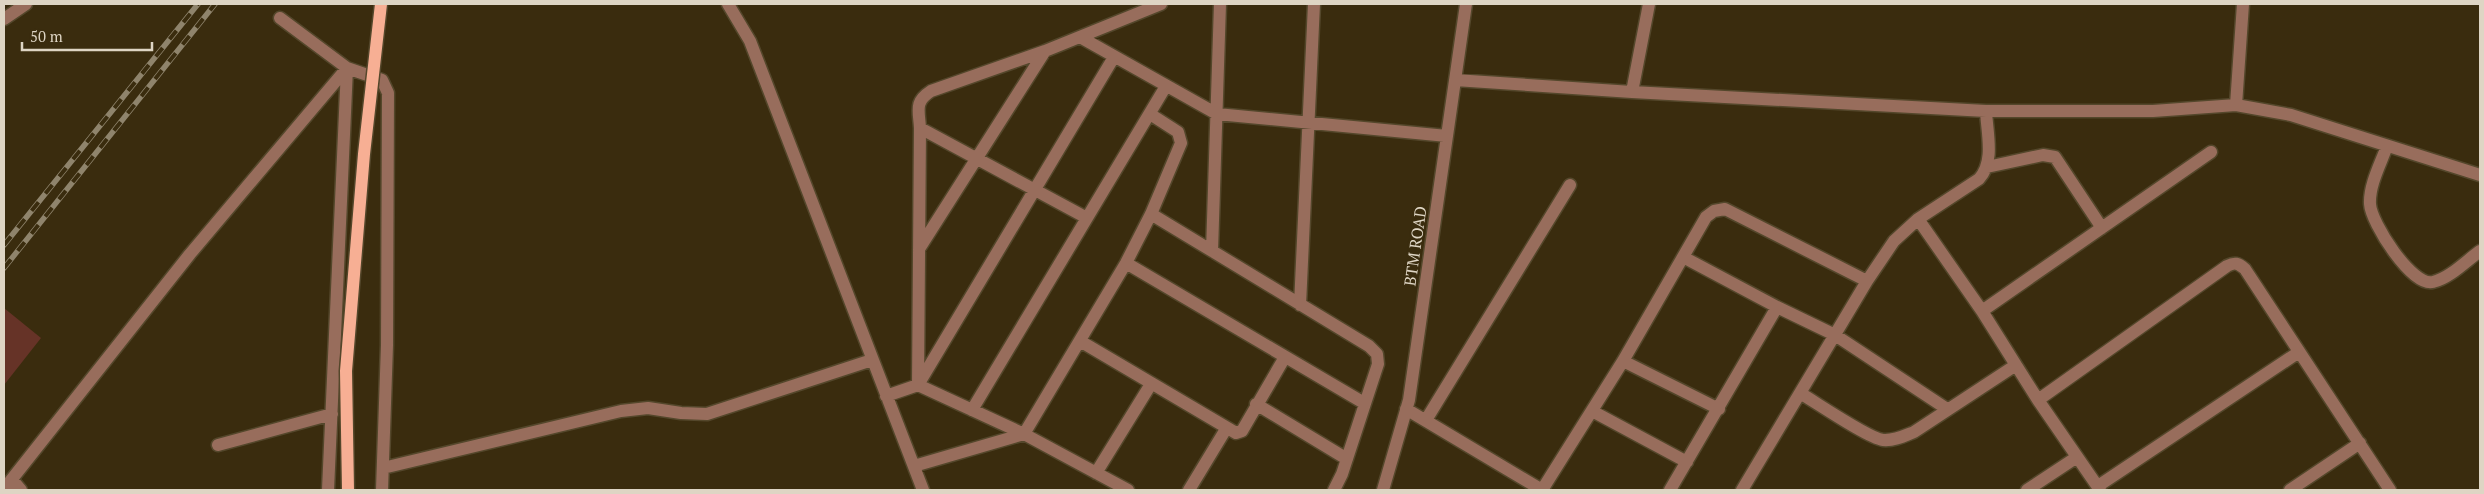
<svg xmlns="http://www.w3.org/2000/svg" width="2484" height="494" font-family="'PT Serif',serif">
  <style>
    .building { fill: #663327 }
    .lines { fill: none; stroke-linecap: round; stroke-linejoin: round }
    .minor-casing { stroke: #54472b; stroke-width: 15 }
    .minor { stroke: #986d5c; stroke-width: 12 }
    .rail-casing { stroke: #8f846c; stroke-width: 5.5 }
    .rail { stroke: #3a2c0e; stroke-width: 4; stroke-dasharray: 11; stroke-linecap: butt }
    .major-bridge-casing { stroke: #54472b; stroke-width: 15; stroke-linecap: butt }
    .major-bridge { stroke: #f7af94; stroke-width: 12 }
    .labels { text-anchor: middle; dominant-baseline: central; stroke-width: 4.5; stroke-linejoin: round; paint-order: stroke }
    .street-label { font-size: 16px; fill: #ded5c4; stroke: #3a2c0e }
  </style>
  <rect width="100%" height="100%" fill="#3a2c0e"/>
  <path class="building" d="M 4,308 L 41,338 L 4,385 Z"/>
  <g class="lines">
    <g class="minor-casing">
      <path id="minor" d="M 728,4 L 750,41 L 923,490
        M 4,19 L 26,4
        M 1080,37 L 1217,114 L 1447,136
        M 1455,80 L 1632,92 L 1986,111 L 2153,111 L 2236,105 L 2291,115 L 2480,175
        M 1632,92 L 1649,4
        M 2236,105 L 2243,4
        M 920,128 L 1087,218
        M 2387,146 C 2381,163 2369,185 2370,204 C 2371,223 2412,287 2433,282 C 2450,278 2466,261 2480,251
        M 1987,167 L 2043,155 L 2055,157 L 2102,228
        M 1151,214 L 1369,346 L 1377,354 L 1378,364 L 1342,474 L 1334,490
        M 1918,219 L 1982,311 L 2038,400 L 2100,490
        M 919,249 L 1045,51
        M 1212,251 L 1220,4
        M 1683,257 L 1777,307 L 1835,335 L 1947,409
        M 1126,263 L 1364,403
        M 1300,305 L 1314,4
        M 1982,311 L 2211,152
        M 1080,341 L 1236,433 L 1242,431 L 1285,357
        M 1623,361 L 1719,409
        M 918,385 L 920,128 C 919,110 914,102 931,91 L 1045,51 L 1161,4
        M 918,385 L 1024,434 L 1128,490
        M 1800,393 C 1817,403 1868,438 1883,440 C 1894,441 1904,436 1914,432 L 2016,365
        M 886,396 L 918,385 L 1114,57
        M 2038,400 L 2227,266 C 2235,262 2238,263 2245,269 L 2390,490
        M 1256,404 L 1347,459
        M 1406,409 L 1542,490
        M 972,410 L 1166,86
        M 1592,411 L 1687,462
        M 1426,420 L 1570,185
        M 218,445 L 332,414
        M 914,466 L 1024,434 L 1126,263 L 1151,214 L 1181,143 L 1178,132 L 1150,114
        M 383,468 L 621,411 L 648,408 L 681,413 L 707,414 L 872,360
        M 1096,473 L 1151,384
        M 8,484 L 190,254 L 347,68 L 280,18
        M 9,486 L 16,484 L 21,490
        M 2098,486 L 2299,352
        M 328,490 L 347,68 L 382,80 L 388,93 L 387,345 L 382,490
        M 1189,490 L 1226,429
        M 1383,490 L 1409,400 L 1466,4
        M 1542,490 L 1623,361 L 1706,217 L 1714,211 L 1725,209 L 1867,281
        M 1670,490 L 1777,307
        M 1742,490 L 1867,281 L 1894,241 L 1918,219 L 1979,179 C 1995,162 1987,133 1986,111
        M 2027,490 L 2077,457
        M 2290,490 L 2360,443"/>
    </g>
    <use href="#minor" class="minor"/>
    <g class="rail-casing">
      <path id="rail" d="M 4,245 L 198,4
        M 4,268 L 215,4"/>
    </g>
    <use href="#rail" class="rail"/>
    <g class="major-bridge-casing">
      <path id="major-bridge" d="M 348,490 L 346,371 L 364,154 L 381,4"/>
    </g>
    <use href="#major-bridge" class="major-bridge"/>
  </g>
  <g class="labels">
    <g class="street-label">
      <text transform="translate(1415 246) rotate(-82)">BTM ROAD</text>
    </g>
  </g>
  <rect width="2484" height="494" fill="none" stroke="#ded5c4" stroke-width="10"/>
  <path d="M22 42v8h130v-8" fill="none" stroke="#ded5c4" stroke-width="2.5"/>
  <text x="30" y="42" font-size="15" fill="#ded5c4" stroke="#3a2c0e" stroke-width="4" paint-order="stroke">50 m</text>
</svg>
